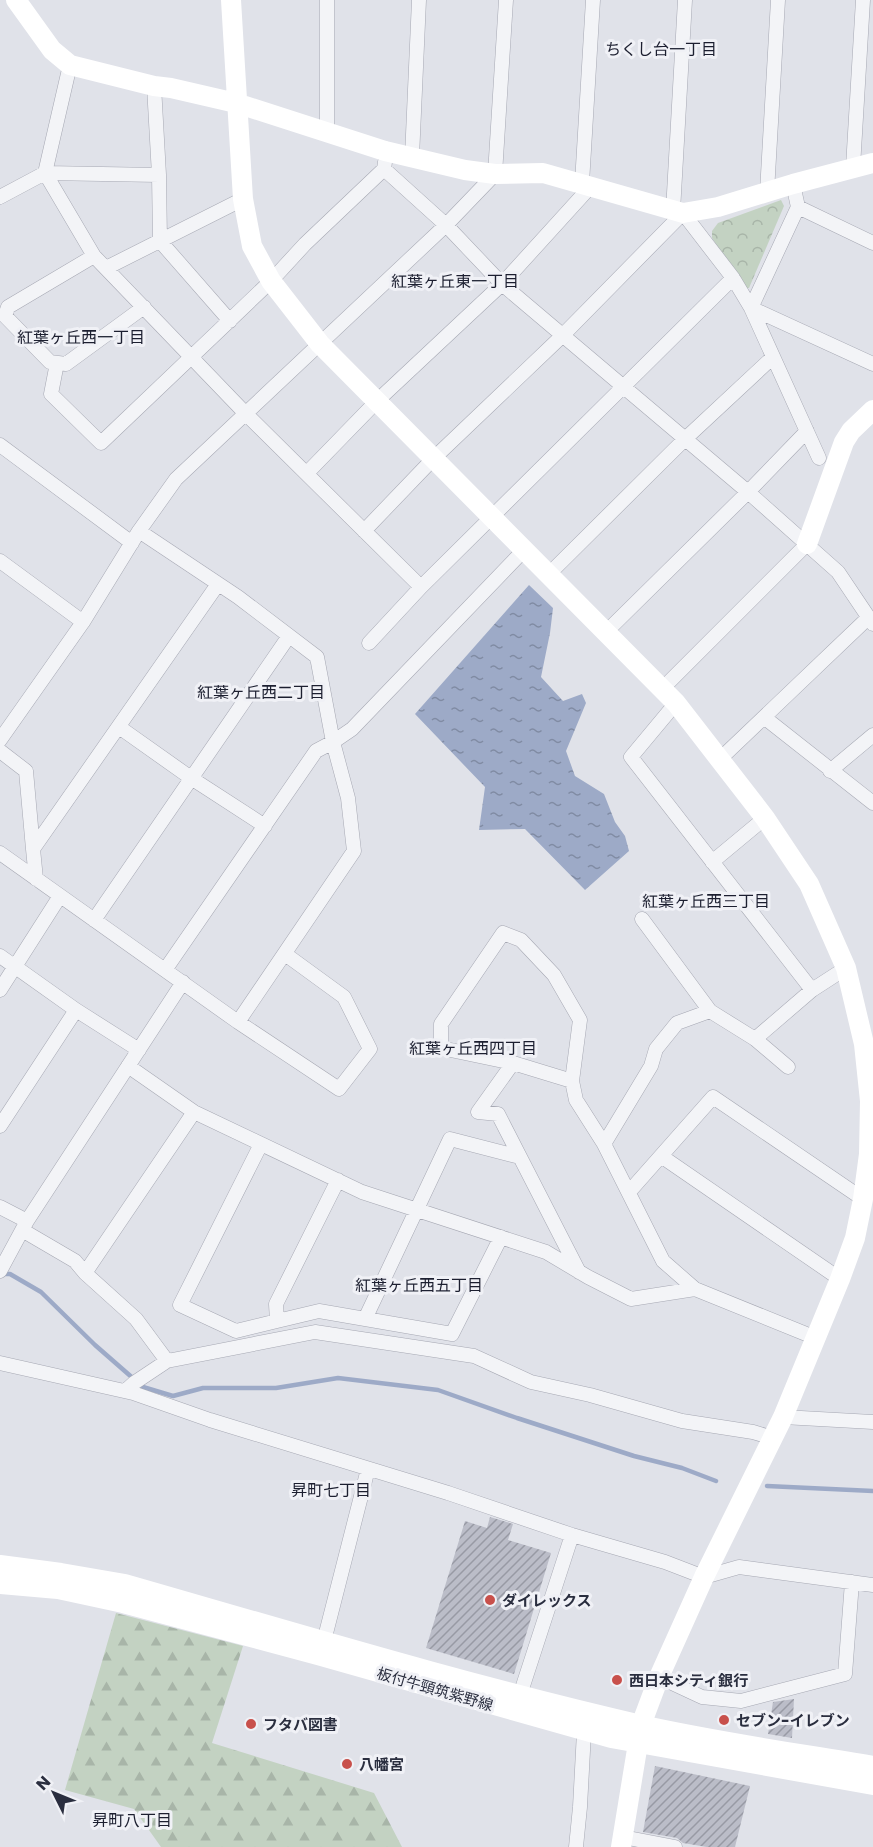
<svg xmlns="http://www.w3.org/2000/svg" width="873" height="1847" font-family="Poppins,'Noto Sans JP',sans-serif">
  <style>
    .forest { fill: url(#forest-firs) }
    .park { fill: url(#park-crowns) }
    .water { fill: url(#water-ripples) }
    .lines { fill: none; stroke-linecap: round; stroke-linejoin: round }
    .stream { stroke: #9daac7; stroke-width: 4.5 }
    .building { fill: url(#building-hatch) }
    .street-casing { stroke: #a6a8b3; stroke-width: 15 }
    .street { stroke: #f3f4f7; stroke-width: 14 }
    .secondary { stroke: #fff; stroke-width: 20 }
    .poi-dot { fill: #c8504b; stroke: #f0f1f6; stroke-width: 2 }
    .labels { text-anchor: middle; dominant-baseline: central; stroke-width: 6; stroke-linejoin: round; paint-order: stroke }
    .poi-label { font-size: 15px; font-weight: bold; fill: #2a2e3f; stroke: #f0f1f6; text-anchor: start }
    .street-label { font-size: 15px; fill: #2a2e3f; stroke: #f0f1f6 }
    .neighbourhood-label { font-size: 16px; fill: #1c1f30; stroke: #f0f1f6 }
  </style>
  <defs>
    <pattern id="forest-firs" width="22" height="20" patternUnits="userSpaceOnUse" patternTransform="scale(1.5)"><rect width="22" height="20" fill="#c3d2c2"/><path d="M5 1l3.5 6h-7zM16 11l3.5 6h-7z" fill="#a8b5a8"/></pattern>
    <pattern id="park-crowns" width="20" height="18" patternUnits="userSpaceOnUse" patternTransform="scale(1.5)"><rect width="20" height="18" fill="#c3d2c2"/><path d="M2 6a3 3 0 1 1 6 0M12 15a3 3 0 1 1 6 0" fill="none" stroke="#a8b5a8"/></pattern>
    <pattern id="water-ripples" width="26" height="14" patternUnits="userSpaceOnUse" patternTransform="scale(1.5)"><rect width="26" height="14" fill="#9daac7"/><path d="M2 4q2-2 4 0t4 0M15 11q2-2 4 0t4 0" fill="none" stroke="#808ba3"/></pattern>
    <pattern id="building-hatch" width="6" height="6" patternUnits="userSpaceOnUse" patternTransform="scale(1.5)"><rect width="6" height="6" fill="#bbbdc8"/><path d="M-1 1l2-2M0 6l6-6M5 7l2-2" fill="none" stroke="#989aa4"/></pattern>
  </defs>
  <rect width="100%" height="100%" fill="#e0e2e9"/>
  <path class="forest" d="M 116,1613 L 243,1646 L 212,1743 L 374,1793 L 402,1847 L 161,1847 L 134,1809 L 65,1790 Z"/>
  <path class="park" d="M 781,200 L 784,206 L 749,288 L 744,288 L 712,238 L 712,231 L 718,223 Z"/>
  <path class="water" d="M 529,585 L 553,608 L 550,633 L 541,677 L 563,701 L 582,694 L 586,703 L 566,751 L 575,776 L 604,794 L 615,822 L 625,836 L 629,851 L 585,890 L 525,829 L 479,830 L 485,787 L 415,714 Z"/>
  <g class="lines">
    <path class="stream" d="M 0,1274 L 10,1274 L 41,1292 L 95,1345 L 143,1387 L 173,1396 L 203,1388 L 276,1388 L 338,1378 L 438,1390 L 517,1418 L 634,1456 L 682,1468 L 716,1481
      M 767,1486 L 873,1491"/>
  </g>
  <path class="building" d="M 490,1517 L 513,1524 L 508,1540 L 551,1553 L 514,1674 L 426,1648 L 465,1521 L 487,1528 Z
    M 794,1699 L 792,1738 L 768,1734 L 773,1702 Z
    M 655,1766 L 750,1786 L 735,1847 L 707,1847 L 683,1843 L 677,1838 L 643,1832 Z"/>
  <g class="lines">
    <g class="street-casing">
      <path id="street" d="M 154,86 L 159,175 L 160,241 L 230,321
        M 327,131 L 327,0
        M 412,157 L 419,0
        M 853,167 L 863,0
        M 384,169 L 446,225 L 502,284 L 748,492 L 838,572 L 873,624
        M 159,175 L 45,173 L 94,256 L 246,414 L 421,587
        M 582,183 L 593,0
        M 793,184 L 798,207 L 751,308 L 873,364
        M 767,192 L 778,0
        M 0,197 L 45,173 L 70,65
        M 798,207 L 873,243
        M 673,211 L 685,0
        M 94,256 L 8,307 L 5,316 L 50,362 L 66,364 L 144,307
        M 106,268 L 243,199
        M 57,363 L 51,394 L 101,443 L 271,281 L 305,244 L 384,169 L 385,162
        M 0,445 L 132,543
        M 307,473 L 377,401 L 502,284 L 591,186
        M 139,531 L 238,597 L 317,657 L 333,742 L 348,798 L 354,851 L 238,1022
        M 364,531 L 433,459 L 562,336 L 683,213 L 733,278 L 751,308 L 819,458
        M 0,561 L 83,622 L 139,531 L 176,479 L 446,225 L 495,174 L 506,0
        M 549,574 L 685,439 L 773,357
        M 606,632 L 748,492 L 807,431
        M 369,643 L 421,587 L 733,278
        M 663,688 L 807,544
        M 676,703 L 631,757 L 812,990 L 846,968
        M 765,718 L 873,803
        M 119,727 L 191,778 L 265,826
        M 0,740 L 83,622
        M 0,751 L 26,771 L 33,849
        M 719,760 L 869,617
        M 830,771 L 873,735
        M 0,853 L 238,1022 L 339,1089 L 370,1049 L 344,997 L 285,954
        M 712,862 L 765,818
        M 36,879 L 33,849 L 218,584
        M 642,919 L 710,1011 L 755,1039 L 788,1067
        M 94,920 L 289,636
        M 0,956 L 76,1010 L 139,1050
        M 165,970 L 316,751 L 333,742 L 352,729 L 525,549
        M 0,990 L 60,896
        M 755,1039 L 812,990
        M 513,1063 L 478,1112 L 498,1114 L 520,1157
        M 128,1066 L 194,1112 L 362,1192 L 546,1252 L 588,1277 L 631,1299 L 695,1289
        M 572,1081 L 513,1063 L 441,1048 L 441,1024 L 503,933 L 521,940 L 554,975 L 580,1020 L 572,1081 L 576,1100 L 604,1144 L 663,1261 L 695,1289 L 816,1338
        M 0,1126 L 76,1010
        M 261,1144 L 180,1305 L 236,1331 L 277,1321 L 276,1304 L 338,1180
        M 604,1144 L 651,1066 L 656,1049 L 677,1023 L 710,1011
        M 661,1156 L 840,1279
        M 629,1192 L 713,1097 L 863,1199
        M 0,1207 L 27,1221
        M 22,1230 L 75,1261 L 85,1273 L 136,1319 L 167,1361
        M 0,1271 L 27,1221 L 183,982
        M 85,1273 L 194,1112
        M 365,1319 L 450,1139 L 520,1157 L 579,1272
        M 277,1321 L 319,1311 L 452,1334 L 501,1237
        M 0,1363 L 133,1393 L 210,1420 L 448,1493 L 572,1535 L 665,1562 L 704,1577 L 739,1567 L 873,1585
        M 125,1391 L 134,1383 L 167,1361 L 315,1332 L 474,1356 L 531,1382 L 590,1395 L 682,1421 L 753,1432 L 773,1438
        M 783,1417 L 873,1422
        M 324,1641 L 368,1469
        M 659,1677 L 702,1697 L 741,1701 L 845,1674 L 852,1582
        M 520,1695 L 572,1535
        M 623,1837 L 675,1847
        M 576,1847 L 580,1807 L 584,1732"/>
    </g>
    <use href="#street" class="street"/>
    <path class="secondary" d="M 16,0 L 52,50 L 70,65 L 154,86 L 171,88 L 236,103 L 385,151 L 465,170 L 495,174 L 543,173 L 683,213 L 718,207 L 793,184 L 873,163
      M 231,0 L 243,199 L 252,246 L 271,281 L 320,344 L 676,703 L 765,818 L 809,884 L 846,968 L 864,1044 L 870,1101 L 869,1154 L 863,1199 L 855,1238 L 840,1279 L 783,1417 L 704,1577 L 659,1677 L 641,1725 L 621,1847
      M 807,544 L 844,442 L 851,431 L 873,410
      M 0,1565 L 61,1573 L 125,1584 C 296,1633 467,1685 641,1725 C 717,1742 796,1753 873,1766
      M 0,1584 L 58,1589 L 123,1603 L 318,1655 L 611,1738 L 873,1785"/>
  </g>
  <g class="poi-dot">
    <circle cx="490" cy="1600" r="6"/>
    <circle cx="617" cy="1680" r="6"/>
    <circle cx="724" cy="1720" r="6"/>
    <circle cx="251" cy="1724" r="6"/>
    <circle cx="347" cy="1764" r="6"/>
  </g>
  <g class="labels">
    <g class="poi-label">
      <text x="502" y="1600">ダイレックス</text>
      <text x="629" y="1680">西日本シティ銀行</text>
      <text x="736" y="1720">セブン-イレブン</text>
      <text x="263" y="1724">フタバ図書</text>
      <text x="359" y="1764">八幡宮</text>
    </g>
    <g class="street-label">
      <text transform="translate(435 1689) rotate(16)">板付牛頸筑紫野線</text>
    </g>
    <g class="neighbourhood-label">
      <text x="661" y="49">ちくし台一丁目</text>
      <text x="455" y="281">紅葉ヶ丘東一丁目</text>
      <text x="81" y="337">紅葉ヶ丘西一丁目</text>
      <text x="261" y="692">紅葉ヶ丘西二丁目</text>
      <text x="706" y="901">紅葉ヶ丘西三丁目</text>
      <text x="473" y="1048">紅葉ヶ丘西四丁目</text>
      <text x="419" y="1285">紅葉ヶ丘西五丁目</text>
      <text x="331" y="1490">昇町七丁目</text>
      <text x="132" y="1820">昇町八丁目</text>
    </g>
  </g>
  <g transform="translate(54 1793) rotate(313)" stroke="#f0f1f6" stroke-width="4.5" paint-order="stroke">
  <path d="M0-4.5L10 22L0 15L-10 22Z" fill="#2a2e3f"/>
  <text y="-9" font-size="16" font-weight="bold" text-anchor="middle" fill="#2a2e3f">N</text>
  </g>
</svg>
